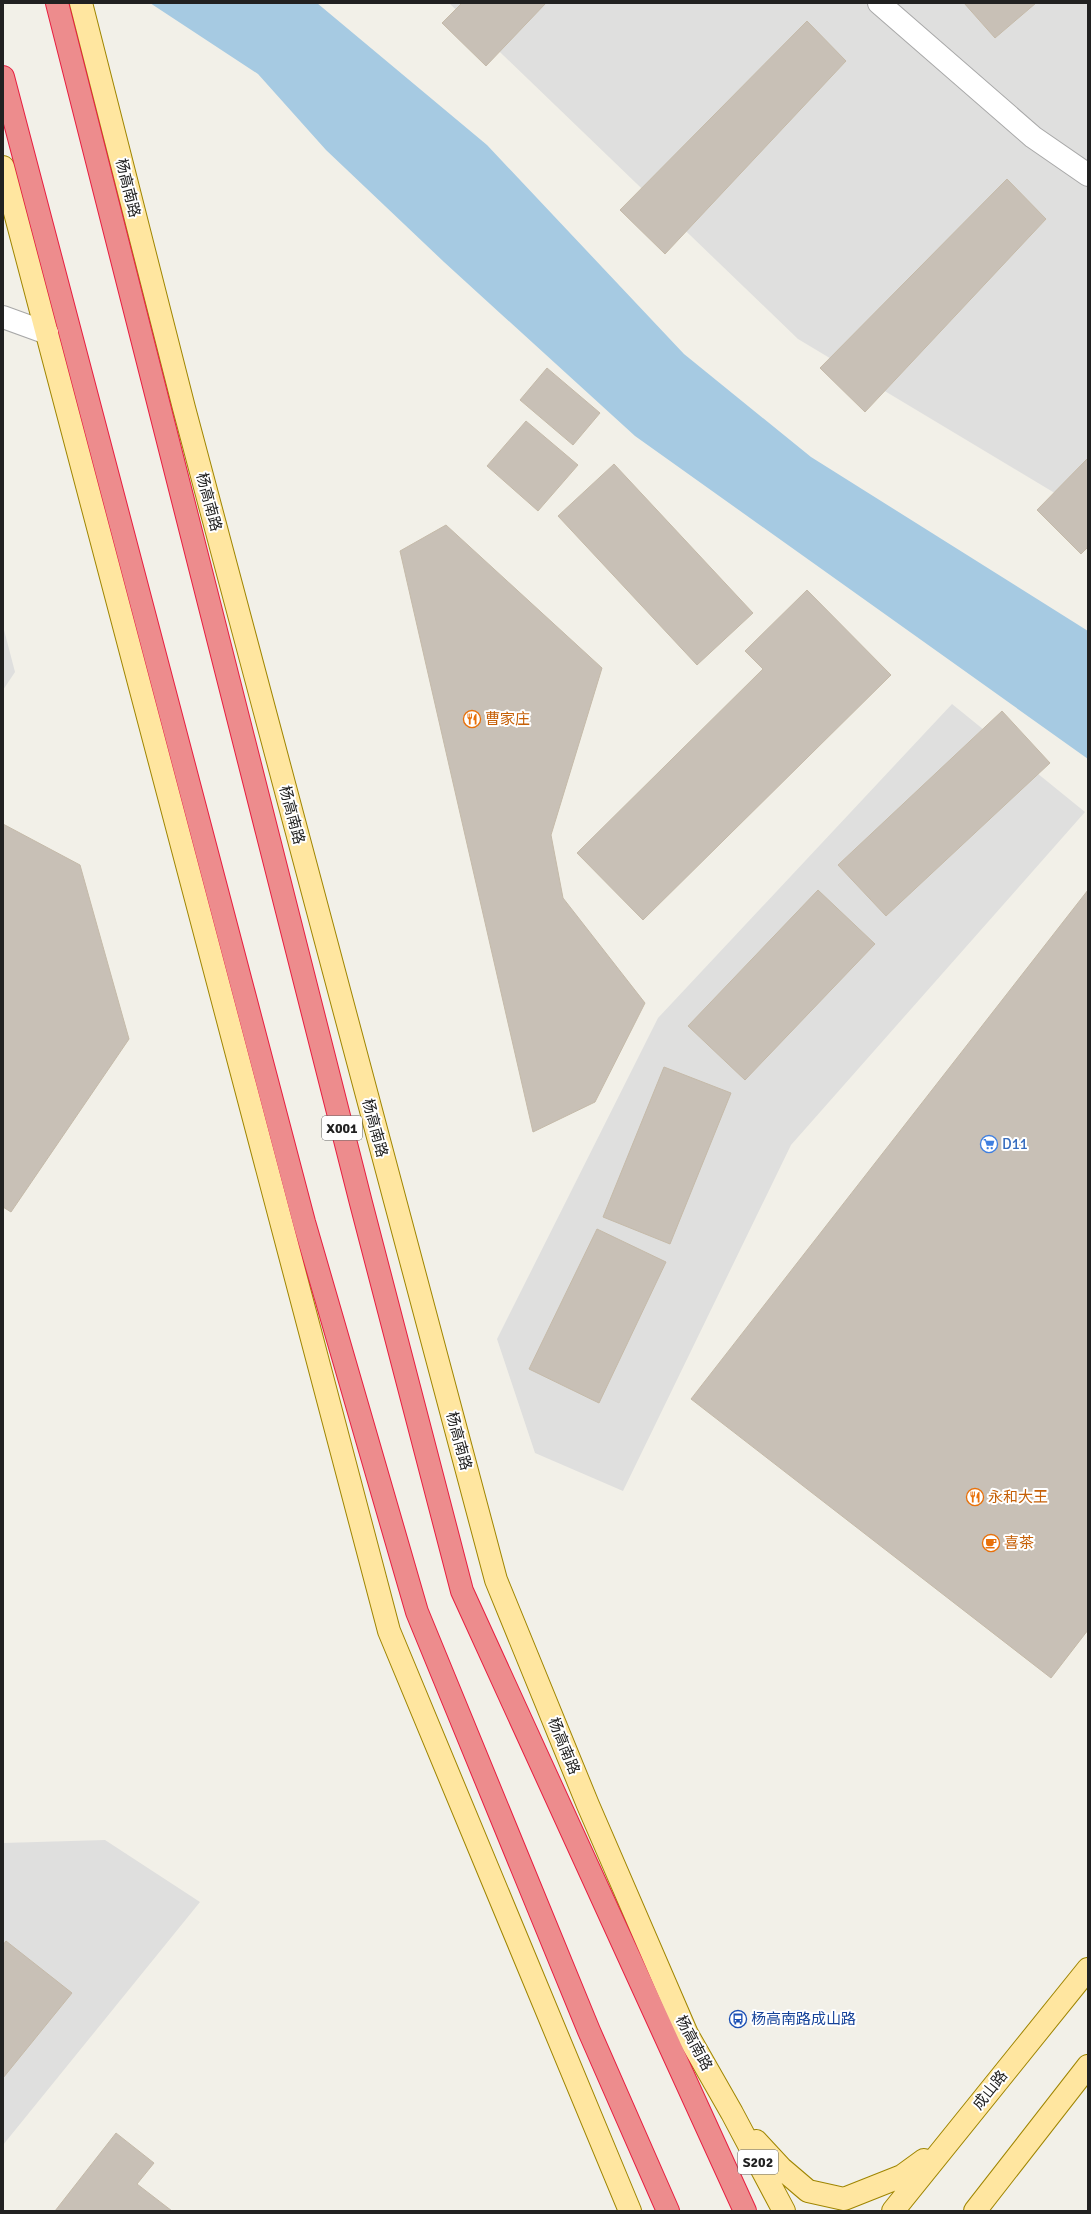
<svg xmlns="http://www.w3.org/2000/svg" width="1091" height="2214" font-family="Signika,'Noto Sans SC',sans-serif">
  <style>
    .residential { fill: #dfdfde }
    .water { fill: #a6cae2 }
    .building { fill: #c8c0b6; stroke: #c5baa9 }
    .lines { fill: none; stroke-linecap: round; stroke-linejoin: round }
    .minor-casing { stroke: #a8a8a8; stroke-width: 24 }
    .major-casing { stroke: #9f8500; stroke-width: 24 }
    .highway-casing { stroke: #e71e40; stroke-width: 24 }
    .minor { stroke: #fff; stroke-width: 22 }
    .major { stroke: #ffe6a0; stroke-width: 22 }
    .highway { stroke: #ed8c8d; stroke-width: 22 }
    .labels { text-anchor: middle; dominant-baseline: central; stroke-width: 4; stroke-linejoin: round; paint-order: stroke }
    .shield { fill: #fff; stroke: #646464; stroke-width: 1 }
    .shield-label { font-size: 14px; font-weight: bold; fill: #212121 }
    .street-label { font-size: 15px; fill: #212121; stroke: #fff }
    .food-label { font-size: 15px; fill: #c56008; stroke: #fff; text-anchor: start }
    .shop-label { font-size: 15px; fill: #366cbe; stroke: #fff; text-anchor: start }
    .transit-label { font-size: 15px; fill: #164399; stroke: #fff; text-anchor: start }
  </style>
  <rect width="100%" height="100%" fill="#f2f0e8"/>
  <path class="residential" d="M 449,3 L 1088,3 L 1088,513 L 798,339 Z
    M 3,626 L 15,672 L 3,690 Z
    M 952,704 L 1085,812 L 791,1145 L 623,1491 L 535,1453 L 497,1339 L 658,1018 Z
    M 105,1840 L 200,1902 L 3,2145 L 3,1843 Z"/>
  <path class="water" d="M 150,3 L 317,3 L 487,145 L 684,354 L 811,457 L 1088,631 L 1088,759 L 635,436 L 444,262 L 326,150 L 258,74 Z"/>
  <path class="building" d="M 462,3 L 546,3 L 486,66 L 442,23 Z
    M 964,3 L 1036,3 L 995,38 Z
    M 807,21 L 846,61 L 665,254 L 620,210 Z
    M 1007,179 L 1046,219 L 865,412 L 820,368 Z
    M 547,368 L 600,413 L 573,445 L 520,400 Z
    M 526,421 L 578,465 L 538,511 L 487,466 Z
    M 1088,458 L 1088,547 L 1081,554 L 1037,510 Z
    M 614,464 L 753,613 L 697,665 L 558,516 Z
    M 446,525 L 602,668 L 551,835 L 563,898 L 645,1003 L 595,1102 L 533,1132 L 400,551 Z
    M 807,590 L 891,675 L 643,920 L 577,853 L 763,669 L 745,651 Z
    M 1002,711 L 1050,763 L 886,916 L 838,865 Z
    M 3,824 L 80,865 L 129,1039 L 11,1212 L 3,1207 Z
    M 818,890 L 875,944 L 745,1080 L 688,1026 Z
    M 1088,890 L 1088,1630 L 1051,1678 L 691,1399 Z
    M 664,1067 L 731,1093 L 670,1244 L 603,1217 Z
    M 597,1229 L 666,1262 L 599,1403 L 529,1369 Z
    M 6,1941 L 72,1993 L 3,2078 L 3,1945 Z
    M 116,2133 L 154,2163 L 137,2184 L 172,2211 L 55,2211 Z"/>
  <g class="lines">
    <g class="minor-casing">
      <path id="minor" d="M 879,3 L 1033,137 L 1088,175
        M 3,317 L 47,333"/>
    </g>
    <g class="major-casing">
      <path id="major" d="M 81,3 L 184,408 L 496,1580 L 588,1805 L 687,2034 L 732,2113 L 784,2211
        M 3,167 L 389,1631 L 630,2211
        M 756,2141 L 781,2168 L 808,2191 L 844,2199 L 902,2176 L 924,2160
        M 893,2211 L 1088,1969
        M 975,2211 L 1088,2066"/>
    </g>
    <g class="highway-casing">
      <path id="highway" d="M 57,3 L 361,1203 L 462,1591 L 745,2211
        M 3,77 L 304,1222 L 417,1612 L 589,2031 L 668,2211"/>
    </g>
    <use href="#minor" class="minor"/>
    <use href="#major" class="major"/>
    <use href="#highway" class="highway"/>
  </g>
  <defs>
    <g id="restaurant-ring" transform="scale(0.9)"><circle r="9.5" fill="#fff" stroke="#e8710a" stroke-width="1.5"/><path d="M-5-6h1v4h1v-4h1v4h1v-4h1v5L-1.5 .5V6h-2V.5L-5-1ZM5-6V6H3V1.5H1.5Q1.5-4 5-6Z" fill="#e8710a"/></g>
    <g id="supermarket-ring" transform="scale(0.9)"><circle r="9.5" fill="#fff" stroke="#3f7fe0" stroke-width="1.5"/><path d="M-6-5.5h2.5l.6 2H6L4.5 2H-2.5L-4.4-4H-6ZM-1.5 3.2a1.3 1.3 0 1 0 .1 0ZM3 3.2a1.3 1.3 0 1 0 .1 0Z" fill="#3f7fe0"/></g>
    <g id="cafe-ring" transform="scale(0.9)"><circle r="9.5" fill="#fff" stroke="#e8710a" stroke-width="1.5"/><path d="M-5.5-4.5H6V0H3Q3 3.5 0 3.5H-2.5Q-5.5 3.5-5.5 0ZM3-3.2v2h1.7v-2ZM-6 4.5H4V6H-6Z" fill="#e8710a"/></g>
    <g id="bus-ring" transform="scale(0.9)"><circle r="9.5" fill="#fff" stroke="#1a4fb4" stroke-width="1.5"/><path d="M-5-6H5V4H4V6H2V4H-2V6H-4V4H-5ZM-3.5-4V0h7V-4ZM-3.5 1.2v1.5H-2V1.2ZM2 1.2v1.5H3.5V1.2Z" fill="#1a4fb4"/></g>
  </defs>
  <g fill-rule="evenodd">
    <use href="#restaurant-ring" x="472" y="719"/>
    <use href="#supermarket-ring" x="989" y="1144"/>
    <use href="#restaurant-ring" x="975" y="1497"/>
    <use href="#cafe-ring" x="991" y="1543"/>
    <use href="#bus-ring" x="738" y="2019"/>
  </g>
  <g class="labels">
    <g class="shield">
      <rect x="322" y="1116" width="40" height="24" rx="3"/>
      <rect x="738" y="2150" width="40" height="24" rx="3"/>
    </g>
    <g class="shield-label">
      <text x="342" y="1128">X001</text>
      <text x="758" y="2162">S202</text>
    </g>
    <g class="street-label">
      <text transform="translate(128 188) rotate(76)">杨高南路</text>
      <text transform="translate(209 502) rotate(75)">杨高南路</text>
      <text transform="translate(292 815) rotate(75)">杨高南路</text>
      <text transform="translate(375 1128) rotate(75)">杨高南路</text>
      <text transform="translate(459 1441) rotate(75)">杨高南路</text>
      <text transform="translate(564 1746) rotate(68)">杨高南路</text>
      <text transform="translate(694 2043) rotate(62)">杨高南路</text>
      <text transform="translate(990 2090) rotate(-51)">成山路</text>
    </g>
    <g class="food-label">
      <text x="485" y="719">曹家庄</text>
      <text x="988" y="1497">永和大王</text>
      <text x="1004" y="1543">喜茶</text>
    </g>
    <g class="shop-label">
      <text x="1002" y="1144">D11</text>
    </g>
    <g class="transit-label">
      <text x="751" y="2019">杨高南路成山路</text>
    </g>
  </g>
  <rect width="1091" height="2214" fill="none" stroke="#212121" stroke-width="8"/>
</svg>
